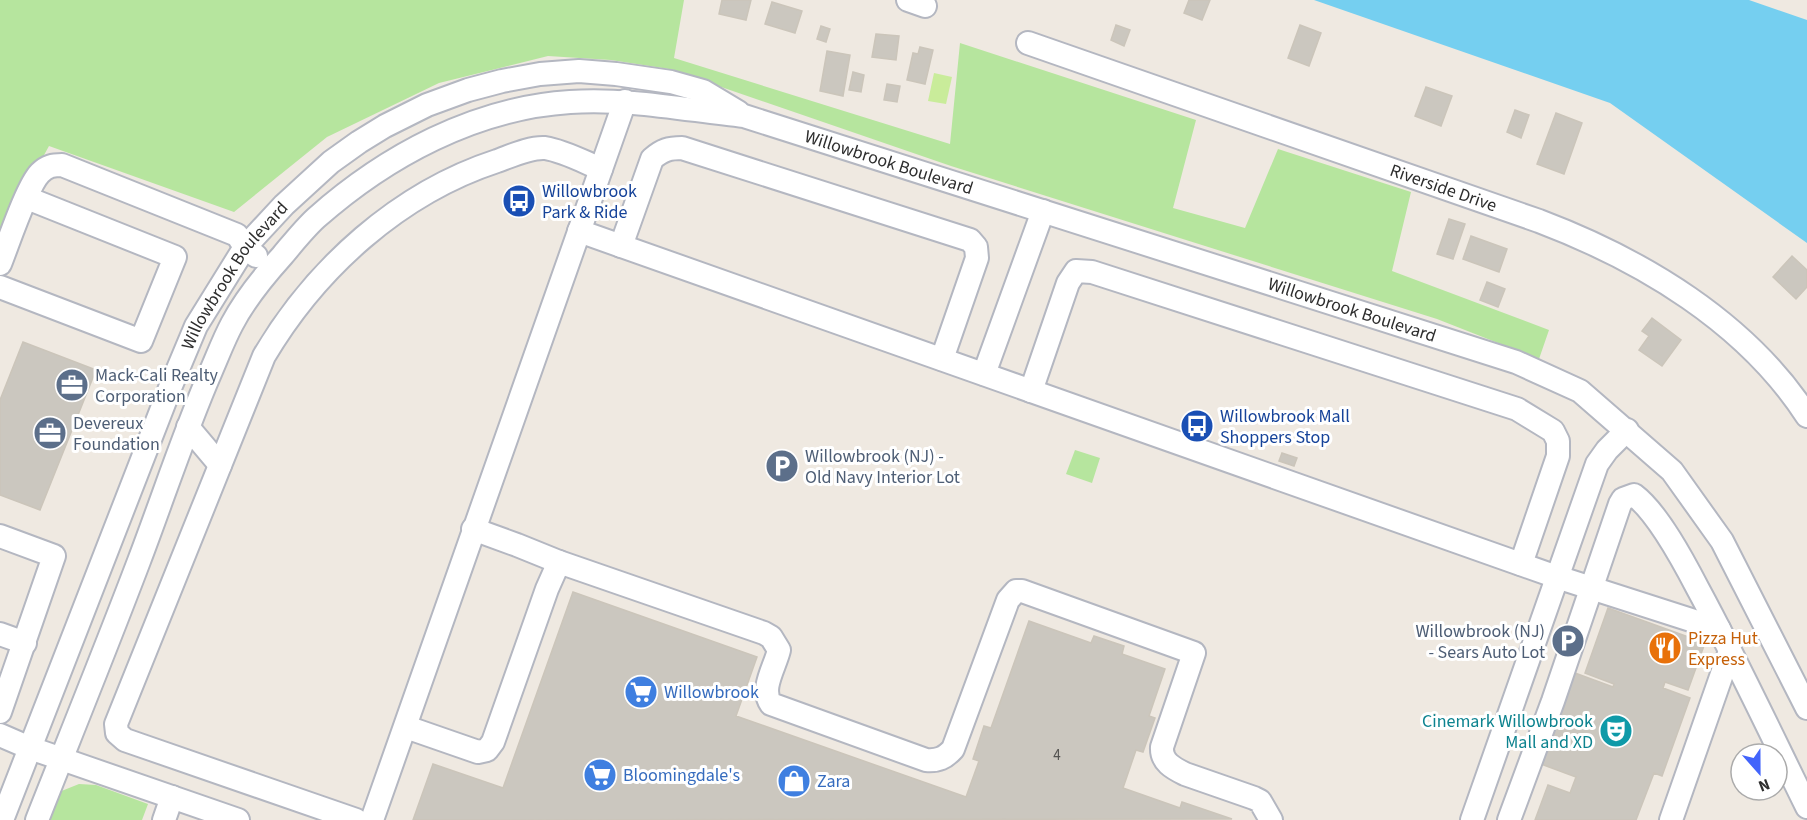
<svg xmlns="http://www.w3.org/2000/svg" width="1807" height="820" font-family="'Source Sans 3',sans-serif">
  <style>
    .green { fill: #b6e59e }
    .pitch { fill: #c9ec9a }
    .water { fill: #75cff0 }
    .building { fill: #cbc7bf; stroke: #cbc5ba; stroke-width: 1.5 }
    .lines { fill: none; stroke-linecap: round; stroke-linejoin: round }
    .minor-casing { stroke: #b4b7c1; stroke-width: 26 }
    .minor { stroke: #fff; stroke-width: 22 }
    .labels { text-anchor: middle; dominant-baseline: central; stroke-width: 6; stroke-linejoin: round; paint-order: stroke }
    .number-label { font-size: 15px; fill: #555452 }
    .street-label { font-size: 18px; fill: #2e2e2e; stroke: #fff }
    .transit-label { font-size: 18px; fill: #164399; stroke: #fff; text-anchor: start }
    .service-label { font-size: 18px; fill: #4e5e75; stroke: #fff; text-anchor: start }
    .food-label { font-size: 18px; fill: #c56008; stroke: #fff; text-anchor: start }
    .shop-label { font-size: 18px; fill: #366cbe; stroke: #fff; text-anchor: start }
    .culture-label { font-size: 18px; fill: #0d838f; stroke: #fff; text-anchor: end }
  </style>
  <rect width="100%" height="100%" fill="#efe9e1"/>
  <path class="green" d="M 0,0 L 684,0 L 674,58 L 950,144 L 960,43 L 1196,120 L 1173,208 L 1245,228 L 1278,149 L 1411,192 L 1392,271 L 1549,330 L 1539,359 L 1437,319 L 951,166 L 669,69 L 611,60 L 548,56 L 439,83 L 327,137 L 234,212 L 49,146 L 0,235 Z
    M 1075,450 L 1100,458 L 1092,483 L 1066,474 Z
    M 79,784 L 96,785 L 148,804 L 142,820 L 48,820 L 59,792 Z"/>
  <path class="pitch" d="M 934,73 L 952,77 L 946,104 L 928,101 Z"/>
  <path class="water" d="M 1314,0 L 1749,0 L 1807,20 L 1807,243 L 1610,103 Z"/>
  <path class="building" d="M 722,0 L 751,0 L 746,20 L 719,14 Z
    M 1189,0 L 1210,0 L 1202,20 L 1184,13 Z
    M 772,2 L 802,11 L 795,33 L 765,24 Z
    M 1116,25 L 1130,30 L 1124,46 L 1111,40 Z
    M 1300,25 L 1321,33 L 1309,66 L 1288,58 Z
    M 821,26 L 830,29 L 826,42 L 817,39 Z
    M 876,34 L 899,36 L 896,60 L 872,57 Z
    M 920,47 L 933,50 L 925,84 L 907,80 L 913,53 L 918,54 Z
    M 827,51 L 850,55 L 843,96 L 820,91 Z
    M 853,72 L 864,75 L 861,92 L 849,90 Z
    M 887,84 L 900,86 L 897,102 L 884,100 Z
    M 1426,87 L 1452,96 L 1441,126 L 1415,116 Z
    M 1515,110 L 1529,115 L 1521,138 L 1507,132 Z
    M 1556,113 L 1582,123 L 1564,174 L 1537,164 Z
    M 514,198 L 527,202 L 523,216 L 510,212 Z
    M 1449,219 L 1465,224 L 1453,259 L 1437,254 Z
    M 1471,236 L 1507,249 L 1499,272 L 1463,259 Z
    M 1792,256 L 1807,270 L 1807,287 L 1796,299 L 1773,277 Z
    M 1487,282 L 1505,289 L 1498,307 L 1480,300 Z
    M 1652,318 L 1681,340 L 1662,366 L 1639,350 L 1649,336 L 1642,331 Z
    M 23,342 L 96,370 L 40,510 L 0,495 L 0,400 Z
    M 1192,421 L 1206,426 L 1204,433 L 1189,428 Z
    M 1282,453 L 1297,458 L 1294,466 L 1279,461 Z
    M 573,592 L 757,657 L 736,716 L 966,797 L 979,761 L 973,759 L 984,726 L 991,728 L 1029,621 L 1091,643 L 1094,636 L 1124,646 L 1122,654 L 1165,669 L 1149,716 L 1155,718 L 1143,752 L 1136,750 L 1123,788 L 1180,808 L 1182,802 L 1232,819 L 413,820 L 433,764 L 503,788 Z
    M 1608,608 L 1705,643 L 1688,690 L 1665,682 L 1663,688 L 1690,698 L 1662,776 L 1654,773 L 1636,820 L 1535,820 L 1548,785 L 1570,793 L 1576,777 L 1541,764 L 1575,673 L 1613,687 L 1614,684 L 1585,673 Z"/>
  <g class="lines">
    <g class="minor-casing">
      <g id="minor">
        <path d="M 908,0 L 925,6"/>
        <path id="s1" d="M 1028,43 L 1539,221 C 1642,260 1746,322 1807,416"/>
        <path d="M 579,231 L 1557,577 L 1719,629"/>
        <path d="M 621,246 L 652,159 C 662,150 669,148 682,148 L 970,240 L 976,247 L 977,258 L 942,359"/>
        <path d="M 0,264 C 8,244 27,186 40,173 C 47,166 53,165 62,165 L 237,235 L 245,247 L 256,256"/>
        <path d="M 0,287 L 141,341 L 175,257 L 27,198"/>
        <path d="M 984,374 L 1043,211"/>
        <path d="M 1031,391 L 1068,283 L 1076,271 L 1092,272 L 1517,409 L 1553,431 L 1558,441 L 1558,456 L 1521,564"/>
        <path d="M 188,427 L 220,465"/>
        <path d="M 473,529 L 517,545 L 559,562 L 764,633 L 771,637 L 779,650 C 775,667 760,689 771,704 L 926,760 C 938,761 945,758 953,749 L 1008,600 L 1016,591 L 1022,591 L 1194,653 L 1162,747 C 1161,762 1173,768 1185,774 L 1254,798 L 1260,801 L 1271,820"/>
        <path d="M 0,536 L 54,556 L 0,712"/>
        <path d="M 0,634 L 25,643"/>
        <path d="M 406,727 L 478,752 L 487,750 L 493,742 L 547,589 L 559,562"/>
        <path d="M 0,735 L 30,748 L 238,820"/>
        <path id="s2" d="M 2,820 L 170,388 L 196,326 L 245,247 L 284,205 L 331,162 L 359,142 L 385,126 L 427,105 L 468,90 L 502,81 L 540,74 L 579,71 L 616,74 L 671,82 L 703,91 L 738,112"/>
        <path id="s3" d="M 37,820 C 71,734 106,648 139,561 C 163,498 184,433 211,371 C 218,355 224,339 232,324 C 245,299 264,276 282,256 C 293,243 304,229 316,218 C 386,156 475,108 570,102 C 628,98 686,110 744,116 L 1516,362 L 1580,391 L 1672,471 L 1722,541 L 1807,708"/>
        <path d="M 164,820 L 172,797"/>
        <path d="M 356,820 L 125,740 L 117,733 L 116,724 L 264,356 C 316,268 399,193 497,161 C 511,156 530,147 545,148 C 564,151 584,162 601,169"/>
        <path d="M 372,820 L 625,101"/>
        <path d="M 1472,820 L 1597,464 L 1607,450 L 1627,430"/>
        <path d="M 1509,820 L 1553,701 L 1620,504 L 1623,499 L 1634,495 C 1658,513 1684,562 1698,589 C 1737,661 1771,734 1807,807"/>
        <path d="M 1671,820 L 1730,651"/>
      </g>
    </g>
    <use href="#minor" class="minor"/>
  </g>
  <defs>
    <g id="bus-disc" transform="scale(1.725)"><circle r="9.5" fill="#1a4fb4" stroke="#fff"/><path d="M-5-6H5V4H4V6H2V4H-2V6H-4V4H-5ZM-3.5-4V0h7V-4ZM-3.5 1.2v1.5H-2V1.2ZM2 1.2v1.5H3.5V1.2Z" fill="#fff"/></g>
    <g id="office-disc" transform="scale(1.725)"><circle r="9.5" fill="#5c6f8a" stroke="#fff"/><path d="M-6-3h4V-5.5h4V-3h4V5H-6ZM-1-4.5V-3h2v-1.5ZM-6 0V1H6V0Z" fill="#fff"/></g>
    <g id="parking-disc" transform="scale(1.725)"><circle r="9.5" fill="#5c6f8a" stroke="#fff"/><path d="M-3.5-5.5H1a3.5 3.5 0 0 1 0 7H-1V5.5H-3.5ZM-1-3.4V-.6H.8a1.4 1.4 0 0 0 0-2.8Z" fill="#fff"/></g>
    <g id="restaurant-disc" transform="scale(1.725)"><circle r="9.5" fill="#e8710a" stroke="#fff"/><path d="M-5-6h1v4h1v-4h1v4h1v-4h1v5L-1.5 .5V6h-2V.5L-5-1ZM5-6V6H3V1.5H1.5Q1.5-4 5-6Z" fill="#fff"/></g>
    <g id="supermarket-disc" transform="scale(1.725)"><circle r="9.5" fill="#3f7fe0" stroke="#fff"/><path d="M-6-5.5h2.5l.6 2H6L4.5 2H-2.5L-4.4-4H-6ZM-1.5 3.2a1.3 1.3 0 1 0 .1 0ZM3 3.2a1.3 1.3 0 1 0 .1 0Z" fill="#fff"/></g>
    <g id="theatre-disc" transform="scale(1.725)"><circle r="9.5" fill="#0f9aa8" stroke="#fff"/><path d="M-5-5.5Q0-4 5-5.5V0Q5 5 0 6Q-5 5-5 0ZM-3.3-2.5H-1v1.5H-3.3ZM1-2.5H3.3v1.5H1ZM-2.8 1Q0 5.5 2.8 1Z" fill="#fff"/></g>
    <g id="shop-disc" transform="scale(1.725)"><circle r="9.5" fill="#3f7fe0" stroke="#fff"/><path d="M-5-2.5h2.3a2.7 3.5 0 0 1 5.4 0H5L5.5 6h-11ZM-1.5-2.5h3a1.5 2.3 0 0 0-3 0Z" fill="#fff"/></g>
  </defs>
  <g fill-rule="evenodd">
    <use href="#bus-disc" x="519" y="201"/>
    <use href="#office-disc" x="72" y="385"/>
    <use href="#bus-disc" x="1197" y="426"/>
    <use href="#office-disc" x="50" y="433"/>
    <use href="#parking-disc" x="782" y="466"/>
    <use href="#parking-disc" x="1568" y="641"/>
    <use href="#restaurant-disc" x="1665" y="648"/>
    <use href="#supermarket-disc" x="641" y="692"/>
    <use href="#theatre-disc" x="1616" y="731"/>
    <use href="#supermarket-disc" x="600" y="775"/>
    <use href="#shop-disc" x="794" y="781"/>
  </g>
  <g class="labels">
    <g class="number-label">
      <text x="1057" y="755">4</text>
    </g>
    <g class="street-label">
      <text stroke="none"><textPath href="#s3" startOffset="1280">Willowbrook Boulevard</textPath></text>
      <text stroke="none"><textPath href="#s1" startOffset="440">Riverside Drive</textPath></text>
      <text stroke="none"><textPath href="#s2" startOffset="594">Willowbrook Boulevard</textPath></text>
      <text stroke="none"><textPath href="#s3" startOffset="1766">Willowbrook Boulevard</textPath></text>
    </g>
    <g class="transit-label">
      <text x="542" y="191">Willowbrook<tspan x="542" dy="21">Park &amp; Ride</tspan></text>
      <text x="1220" y="416">Willowbrook Mall<tspan x="1220" dy="21">Shoppers Stop</tspan></text>
    </g>
    <g class="service-label">
      <text x="95" y="375">Mack-Cali Realty<tspan x="95" dy="21">Corporation</tspan></text>
      <text x="73" y="423">Devereux<tspan x="73" dy="21">Foundation</tspan></text>
      <text x="805" y="456">Willowbrook (NJ) -<tspan x="805" dy="21">Old Navy Interior Lot</tspan></text>
      <text x="1545" y="631" text-anchor="end">Willowbrook (NJ)<tspan x="1545" dy="21">- Sears Auto Lot</tspan></text>
    </g>
    <g class="food-label">
      <text x="1688" y="638">Pizza Hut<tspan x="1688" dy="21">Express</tspan></text>
    </g>
    <g class="shop-label">
      <text x="664" y="692">Willowbrook</text>
      <text x="623" y="775">Bloomingdale's</text>
      <text x="817" y="781">Zara</text>
    </g>
    <g class="culture-label">
      <text x="1593" y="721">Cinemark Willowbrook<tspan x="1593" dy="21">Mall and XD</tspan></text>
    </g>
  </g>
  <g transform="translate(1759 772) rotate(159)"><circle r="28" fill="#ffffff" stroke="#ababab" stroke-width="1.5"/>
  <path d="M0-4.5L10 22L0 15L-10 22Z" fill="#4264fb"/>
  <text y="-9" font-size="16" font-weight="bold" text-anchor="middle" fill="#2e2e2e">N</text>
  </g>
</svg>
